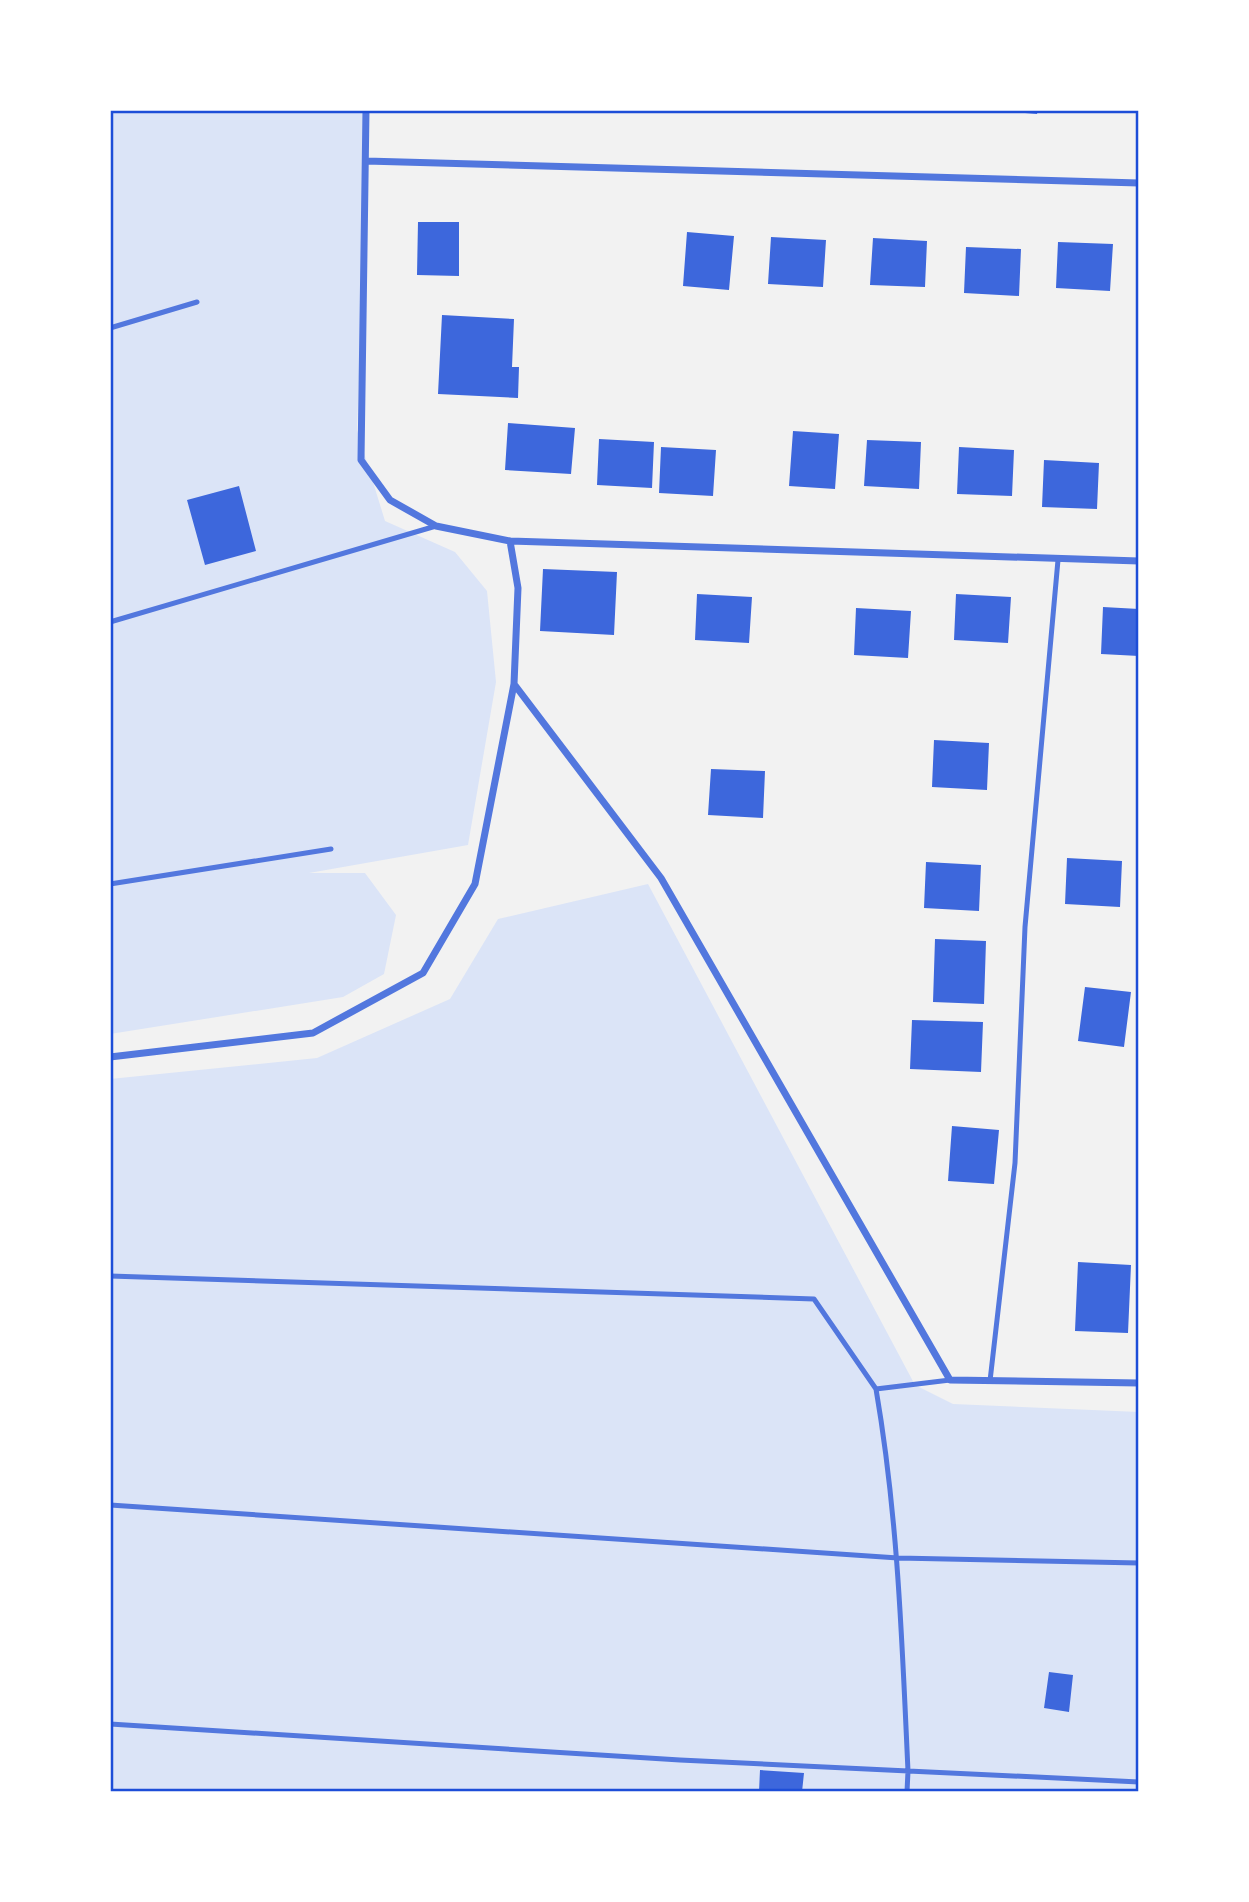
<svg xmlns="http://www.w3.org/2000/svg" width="1249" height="1902" font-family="'PT Sans Narrow',sans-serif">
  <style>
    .green { fill: #dbe4f7 }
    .building { fill: #3d67dc }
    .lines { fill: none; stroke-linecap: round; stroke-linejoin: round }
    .service { stroke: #5277de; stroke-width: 5 }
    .minor { stroke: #5277de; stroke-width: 7 }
    .neatline { fill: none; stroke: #1d4ed8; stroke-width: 2.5 }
  </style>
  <rect width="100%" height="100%" fill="#f2f2f2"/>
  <path class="green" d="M 110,110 L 369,110 L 357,430 L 385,521 L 455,552 L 487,591 L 496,682 L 468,845 L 309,873 L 365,873 L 396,915 L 384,974 L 343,997 L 110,1034 Z
    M 648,884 L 915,1385 L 953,1404 L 1139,1412 L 1139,1792 L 110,1792 L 110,1079 L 317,1058 L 450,999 L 498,919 Z"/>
  <path class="building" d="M 1012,110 L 1038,110 L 1037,114 L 1012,112 Z
    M 418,222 L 459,222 L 459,276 L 417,275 Z
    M 687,232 L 734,236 L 729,290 L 683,286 Z
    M 771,237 L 826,240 L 823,287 L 768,284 Z
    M 873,238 L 927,241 L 925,287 L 870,285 Z
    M 1058,242 L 1113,244 L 1110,291 L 1056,288 Z
    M 966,247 L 1021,249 L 1019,296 L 964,293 Z
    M 442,315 L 514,319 L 512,367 L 519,367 L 518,398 L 438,394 Z
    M 508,423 L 575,428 L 571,474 L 505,470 Z
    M 793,431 L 839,434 L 835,489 L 789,486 Z
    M 599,439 L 654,442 L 652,488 L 597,485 Z
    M 867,440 L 921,442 L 919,489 L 864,486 Z
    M 661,447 L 716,450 L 713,496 L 659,493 Z
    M 959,447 L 1014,450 L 1012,496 L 957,494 Z
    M 1044,460 L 1099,463 L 1097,509 L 1042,507 Z
    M 239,486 L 256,551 L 205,565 L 187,500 Z
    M 543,569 L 617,572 L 614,635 L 540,631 Z
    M 697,594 L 752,597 L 749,643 L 695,640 Z
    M 956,594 L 1011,597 L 1008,643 L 954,640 Z
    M 1103,607 L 1139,609 L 1139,656 L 1101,654 Z
    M 856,608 L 911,611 L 908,658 L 854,655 Z
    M 934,740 L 989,743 L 987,790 L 932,787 Z
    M 711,769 L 765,771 L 763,818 L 708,815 Z
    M 1067,858 L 1122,861 L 1120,907 L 1065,904 Z
    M 926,862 L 981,865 L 979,911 L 924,908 Z
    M 935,939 L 986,941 L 984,1004 L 933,1002 Z
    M 1085,987 L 1131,992 L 1124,1047 L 1078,1041 Z
    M 912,1020 L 983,1022 L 981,1072 L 910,1069 Z
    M 952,1126 L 999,1130 L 994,1184 L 948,1181 Z
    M 1078,1262 L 1131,1265 L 1128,1333 L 1075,1331 Z
    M 1049,1672 L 1073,1675 L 1069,1712 L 1044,1708 Z
    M 760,1770 L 804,1773 L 802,1792 L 759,1792 Z"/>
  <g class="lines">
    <path class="service" d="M 110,328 L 197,302
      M 110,622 L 436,526
      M 110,884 L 331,849
      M 110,1276 L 814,1299 L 876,1389 L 950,1380
      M 990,1381 L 1015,1163 L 1025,927 L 1058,560
      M 876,1389 C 898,1517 902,1642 908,1771 L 907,1792
      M 110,1505 L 898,1558 L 1139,1563
      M 110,1724 L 680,1760 L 1139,1782"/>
    <path class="minor" d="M 366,110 L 361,460 L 390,500 L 436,526 L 510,541 L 518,588 L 514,684 L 661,878 L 950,1380 L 1139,1383
      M 366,161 L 1139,183
      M 510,541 L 1139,561
      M 110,1057 L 313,1033 L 423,973 L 475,884 L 514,684"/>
  </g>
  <rect width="1249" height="1902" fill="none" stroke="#ffffff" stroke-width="224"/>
  <rect x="112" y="112" width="1025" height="1678" class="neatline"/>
</svg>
